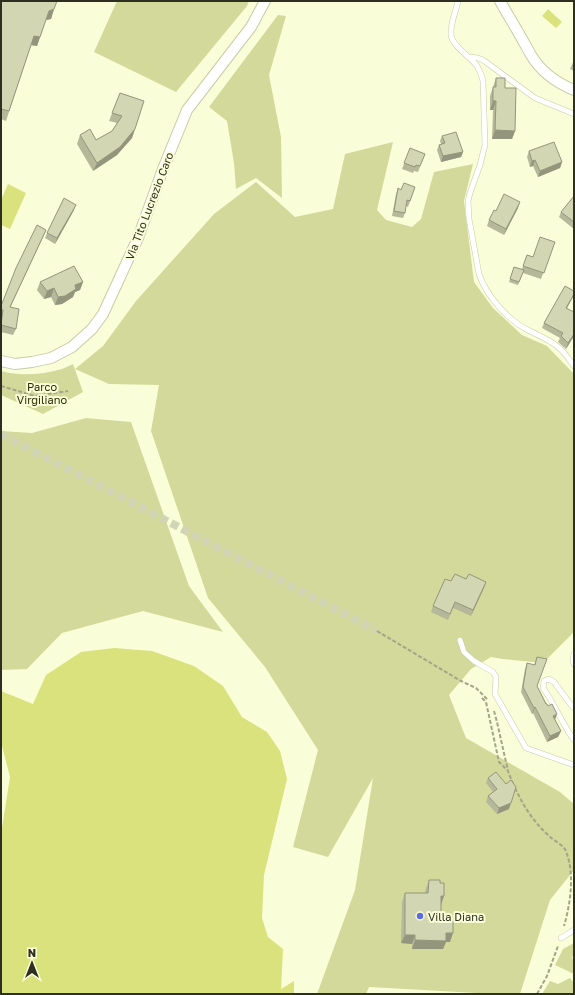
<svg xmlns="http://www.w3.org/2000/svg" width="575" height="995" font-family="'Golos Text',sans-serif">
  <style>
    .green { fill: #d3d99a }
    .water { fill: #dae27d }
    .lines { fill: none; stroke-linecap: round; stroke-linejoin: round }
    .pedestrian-tunnel { stroke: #d1d5b3; stroke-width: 8; stroke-dasharray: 8 4; stroke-linecap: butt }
    .service-casing { stroke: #c7cba6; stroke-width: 6 }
    .minor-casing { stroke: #c7cba6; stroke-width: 12 }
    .path { stroke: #a2a589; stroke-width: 2; stroke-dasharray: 4 2; stroke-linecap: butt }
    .service { stroke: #fff; stroke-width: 5 }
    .minor { stroke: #fff; stroke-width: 10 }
    .wall { fill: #b5b899 }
    .shaded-wall { fill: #93967d }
    .building { fill: #d2d6b2; stroke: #93967d }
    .poi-dot { fill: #5b6ce3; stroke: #fafed8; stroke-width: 1.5 }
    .labels { text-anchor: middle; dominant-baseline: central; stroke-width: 4; stroke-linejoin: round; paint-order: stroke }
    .street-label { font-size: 11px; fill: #2d2f20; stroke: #fafed8 }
    .park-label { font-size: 11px; fill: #2b2d01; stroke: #fafed8 }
    .poi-label { font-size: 11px; fill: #2d2f20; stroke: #fafed8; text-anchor: start }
  </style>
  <rect width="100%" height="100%" fill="#fafed8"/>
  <path class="green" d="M 117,1 L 249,1 L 247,6 L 176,92 L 94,52 Z
    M 278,15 L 286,16 L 269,75 L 281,137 L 282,198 L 256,178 L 236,189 L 234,163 L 227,121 L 209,107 Z
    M 393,142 L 377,210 L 386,220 L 412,227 L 421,219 L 434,172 L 473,164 L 464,201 L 474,282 L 493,308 L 522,335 L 547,346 L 574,374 L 574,632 L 543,663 L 503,659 L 491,657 L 471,669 L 449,695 L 466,738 L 560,792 L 574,804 L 574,870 L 550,900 L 520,994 L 495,994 L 369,987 L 366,994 L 317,994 L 355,890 L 373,778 L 328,857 L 293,847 L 318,750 L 265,667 L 208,598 L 151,431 L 159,385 L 109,384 L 75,369 L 103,346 L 136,301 L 214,214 L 256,182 L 295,217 L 333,209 L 345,154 Z
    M 73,364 L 83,392 L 43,414 L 1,395 L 1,371 C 19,376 40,375 58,370 C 63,369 68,366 73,364 Z
    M 86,418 L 131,422 L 189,586 L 223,632 L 143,611 L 62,633 L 27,669 L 1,670 L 1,431 L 32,433 Z
    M 574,943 L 574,952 L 572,958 L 574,961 L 574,974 L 555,965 L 563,949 Z
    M 570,978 L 574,983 L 574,994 L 542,994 L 550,981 L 558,984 Z"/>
  <path class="water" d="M 548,9 L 562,22 L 556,28 L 542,16 Z
    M 8,184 L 26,193 L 10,229 L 1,225 L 1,200 Z
    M 114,648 L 152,651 L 194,666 L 223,686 L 242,717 L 267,732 L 280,751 L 287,779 L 264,875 L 262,918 L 268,937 L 283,949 L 281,989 L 294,981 L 294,994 L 1,994 L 1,834 L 10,777 L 1,742 L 1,691 L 33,704 L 46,675 L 81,652 Z"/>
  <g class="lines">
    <path class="pedestrian-tunnel" d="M 1,434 L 377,631"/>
    <g class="service-casing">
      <path id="service" d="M 458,1 C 456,11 450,24 451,35 C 453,47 470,56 477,66 C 480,71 482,76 483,81 L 485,145 L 480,165 L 470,193 L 468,201 L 469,219 L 479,274 C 486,295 507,319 526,329 C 537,335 549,339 558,347 C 565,352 569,360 574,366
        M 469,57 L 478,58 L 483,60 L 535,98 L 574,114
        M 460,640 L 464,652 L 474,661 L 493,672 L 496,677 L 495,694 L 526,748 L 574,765
        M 574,654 L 573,660 L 574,664
        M 574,708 L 571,705 L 554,682 L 549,679 L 544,681 L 543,688 C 555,704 562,724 574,740
        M 561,938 L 574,930"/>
    </g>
    <g class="minor-casing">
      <path id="minor" d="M 500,1 C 507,14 515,26 522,39 C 525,44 528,50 531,55 C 541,72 557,83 574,90
        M 1,361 L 15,364 L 32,362 L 51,358 L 72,347 L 92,329 L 103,314 L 138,238 L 163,169 L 187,110 L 251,27 L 265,1"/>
    </g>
    <path class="path" d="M 1,386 L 35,396 L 68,391
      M 377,631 L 461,681 L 476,688 L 487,699
      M 482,698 L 486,702 L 499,762 L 507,770
      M 494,711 L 497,722 L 508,771 L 513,784
      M 515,788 C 524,807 533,821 548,835 C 553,840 561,844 565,849 C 575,871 571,902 564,926
      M 537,994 L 547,976 L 558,946"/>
    <use href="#service" class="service"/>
    <use href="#minor" class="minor"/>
  </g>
  <path class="wall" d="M 1,1 L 54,9 L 51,19 L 46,20 L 37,46 L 31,45 L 6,121 L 1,119 Z
    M 574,60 L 574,71 L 570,69 Z
    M 496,78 L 505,88 L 515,131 L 512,139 L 492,139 L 493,110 L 490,110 L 490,96 Z
    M 120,93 L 135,129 L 132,138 L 117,155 L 93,171 L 77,144 L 80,135 L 96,140 L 112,131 L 117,123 L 109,121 Z
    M 442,136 L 463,152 L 461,157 L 441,162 L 437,150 L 439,145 L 441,144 L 440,141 Z
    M 410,148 L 425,154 L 418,172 L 414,171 L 413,173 L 402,169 Z
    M 529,151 L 562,162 L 560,168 L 538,177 L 533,166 L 530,167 L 527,157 Z
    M 415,187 L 408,207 L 406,206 L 405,213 L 403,218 L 392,216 L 396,194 L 398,188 L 401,190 Z
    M 574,196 L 574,229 L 559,217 L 561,212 Z
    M 518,208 L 504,235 L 487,226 L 489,220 L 496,211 Z
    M 74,210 L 55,244 L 45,238 L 47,233 Z
    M 46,230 L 44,235 L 10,307 L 16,329 L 13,335 L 1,332 L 1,306 Z
    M 555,242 L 541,279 L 523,273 L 518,285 L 509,282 L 514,267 L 522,269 L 527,255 L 533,257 Z
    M 40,282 L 83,282 L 80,290 L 75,292 L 73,297 L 62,304 L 55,305 L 51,297 L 44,299 L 37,290 Z
    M 574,291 L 574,295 L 573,297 L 567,308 L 574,336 L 566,349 L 558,342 L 560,338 L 542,328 L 544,323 Z
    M 466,579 L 486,582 L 471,616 L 453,608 L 448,620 L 431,612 L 433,606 L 451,581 Z
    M 537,657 L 537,686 L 561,731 L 558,737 L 547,742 L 533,713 L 532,714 L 521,692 L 525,669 L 527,663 L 534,665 Z
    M 488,778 L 506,784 L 509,809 L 497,814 L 486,802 L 488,796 L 493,792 L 486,783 Z
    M 429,880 L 441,905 L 441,919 L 450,942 L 446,942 L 443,949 L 412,949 L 412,944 L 401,943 L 402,902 L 405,893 L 425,893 L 426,888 Z"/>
  <path class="shaded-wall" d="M 54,9 L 51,19 L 46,20 L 49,11 Z
    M 34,36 L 40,37 L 37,46 L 31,45 Z
    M 493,101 L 496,101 L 493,110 L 490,110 Z
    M 135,129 L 132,138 L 117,155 L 93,171 L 97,163 Z
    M 495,130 L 515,131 L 512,139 L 492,139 Z
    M 463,152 L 461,157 L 441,162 L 443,156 Z
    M 535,160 L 533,166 L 530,167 L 532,161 Z
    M 562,162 L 560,168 L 538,177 L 540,171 Z
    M 520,202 L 518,208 L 504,235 L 506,229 Z
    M 76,205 L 74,210 L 55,244 L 57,238 Z
    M 46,230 L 44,235 L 8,312 L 10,307 Z
    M 83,282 L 80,290 L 75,292 L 73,297 L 62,304 L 55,305 L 58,297 L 75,285 Z
    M 54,288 L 51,297 L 44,299 L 47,291 Z
    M 574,294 L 573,297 L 564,313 L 566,308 Z
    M 574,334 L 574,336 L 566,349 L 568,343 Z
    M 486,582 L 484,588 L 471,616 L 473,610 Z
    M 535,707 L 533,713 L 532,714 L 534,708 Z
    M 557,714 L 555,720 L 553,716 Z
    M 561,731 L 558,737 L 547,742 L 550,736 Z
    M 511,803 L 509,809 L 497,814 L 499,808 Z
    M 441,896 L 444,896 L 441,905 L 438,905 Z
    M 446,933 L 453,933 L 450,942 L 446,942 L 443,949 L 412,949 L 415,940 Z
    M 405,935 L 415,935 L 412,944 L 401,943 Z"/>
  <path class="building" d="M 1,1 L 57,1 L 54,9 L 49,11 L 40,37 L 34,36 L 9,111 L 1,109 Z
    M 496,78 L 505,78 L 505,88 L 516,88 L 515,131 L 495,130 L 496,101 L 493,101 L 493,87 L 496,87 Z
    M 120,93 L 144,101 L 135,129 L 120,147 L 97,163 L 80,135 L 90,129 L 96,140 L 112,131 L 122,116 L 112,113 Z
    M 456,132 L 463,152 L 443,156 L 439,145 L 445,143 L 442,136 Z
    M 554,142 L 562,162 L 540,171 L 535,160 L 532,161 L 529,151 Z
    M 410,148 L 425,154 L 420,166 L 416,165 L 415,167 L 404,163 Z
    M 404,183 L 415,187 L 410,201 L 407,200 L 405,213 L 394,211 L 398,188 L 401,190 Z
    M 504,194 L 520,202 L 506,229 L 489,220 L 494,210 L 496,211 Z
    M 574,196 L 574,222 L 561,212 Z
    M 64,198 L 76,205 L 57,238 L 47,233 Z
    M 37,225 L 46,230 L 10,307 L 19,309 L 16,329 L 1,325 L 3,310 L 1,309 L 1,306 L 16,268 Z
    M 540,237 L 555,242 L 544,273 L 523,266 L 527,255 L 533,257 Z
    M 74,266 L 83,282 L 75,285 L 76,289 L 65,296 L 58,297 L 54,288 L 47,291 L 40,282 Z
    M 514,267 L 524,270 L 519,282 L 510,279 Z
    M 565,286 L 574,291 L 574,294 L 566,308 L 574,312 L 574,334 L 568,343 L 561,336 L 563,333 L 544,323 Z
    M 455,574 L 466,579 L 469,574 L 486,582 L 473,610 L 455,602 L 450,614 L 433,606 L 445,579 L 451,581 Z
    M 537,657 L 547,659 L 537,686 L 546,704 L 547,704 L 548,706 L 552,704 L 557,714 L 553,716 L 561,731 L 550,736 L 535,707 L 534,708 L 523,687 L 527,663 L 535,665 Z
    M 496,772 L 506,784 L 511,780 L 516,787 L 511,803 L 499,808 L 488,796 L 497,789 L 488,778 Z
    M 429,880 L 440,880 L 440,883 L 444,883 L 444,896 L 441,896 L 441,919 L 453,920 L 453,933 L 446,933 L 446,941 L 415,940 L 415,935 L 405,935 L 405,893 L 428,893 Z"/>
  <circle class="poi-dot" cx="420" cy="916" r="4"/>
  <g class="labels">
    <g class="street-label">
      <text transform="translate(149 206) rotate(-69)">Via Tito Lucrezio Caro</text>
    </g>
    <g class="park-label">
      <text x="42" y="386">Parco<tspan x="42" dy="13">Virgiliano</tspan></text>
    </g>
    <g class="poi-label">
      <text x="428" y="916">Villa Diana</text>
    </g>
  </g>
  <rect width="575" height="995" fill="none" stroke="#2d2f20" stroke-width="4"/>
  <g transform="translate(32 963)" stroke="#fafed8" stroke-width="3" paint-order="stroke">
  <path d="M0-3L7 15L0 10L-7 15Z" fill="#2d2f20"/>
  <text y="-6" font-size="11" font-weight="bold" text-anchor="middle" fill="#2d2f20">N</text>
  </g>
</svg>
